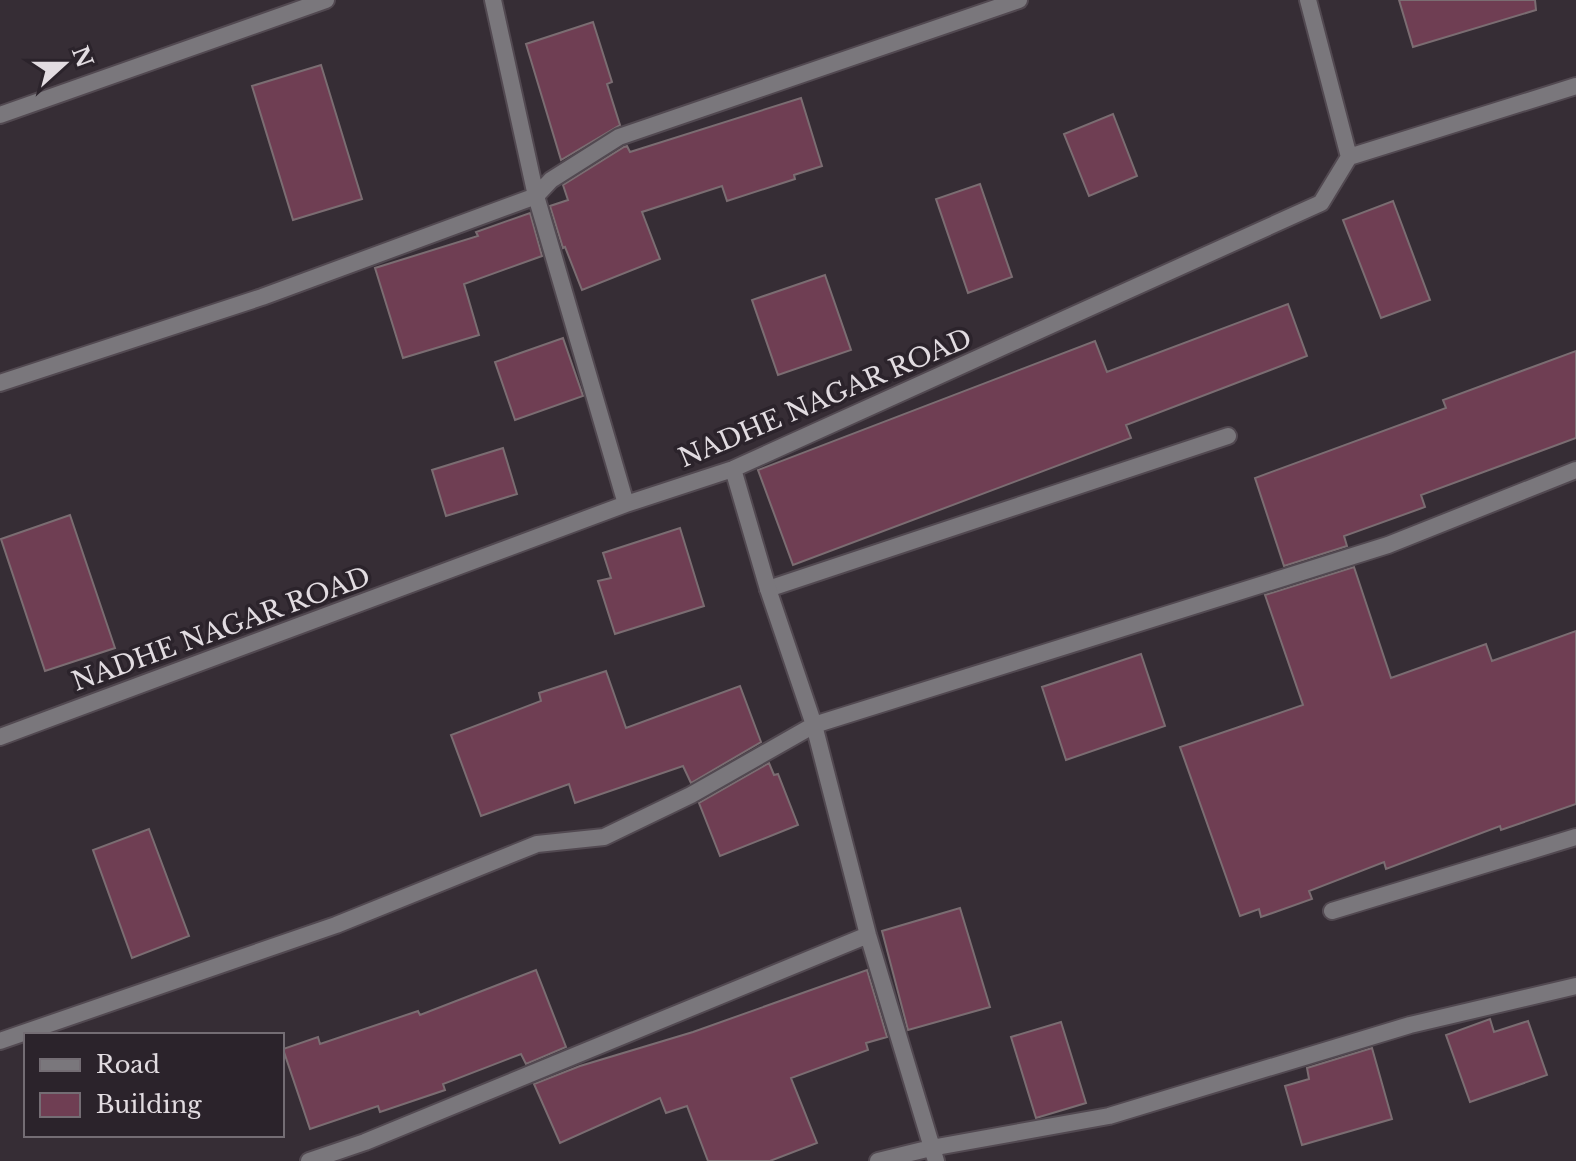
<svg xmlns="http://www.w3.org/2000/svg" width="1576" height="1161" font-family="'Libre Baskerville',serif">
  <style>
    .building { fill: #6f3e53; stroke: #7b6d72; stroke-width: 2 }
    .lines { fill: none; stroke-linecap: round; stroke-linejoin: round }
    .lane-casing { stroke: #524951; stroke-width: 20 }
    .street-casing { stroke: #524951; stroke-width: 20 }
    .lane { stroke: #7a777c; stroke-width: 16 }
    .street { stroke: #7a777c; stroke-width: 16 }
    .labels { text-anchor: middle; dominant-baseline: central; stroke-width: 7; stroke-linejoin: round; paint-order: stroke }
    .street-label { font-size: 26px; fill: #e2dce1; stroke: #2b232b }
  </style>
  <rect width="100%" height="100%" fill="#362d35"/>
  <path class="building" d="M 1399,0 L 1535,0 L 1536,10 L 1413,47 Z
    M 593,22 L 612,82 L 607,84 L 620,125 L 561,160 L 526,44 Z
    M 321,65 L 362,199 L 293,220 L 252,86 Z
    M 801,98 L 822,166 L 794,175 L 795,179 L 727,201 L 722,186 L 642,212 L 660,259 L 582,290 L 565,247 L 563,248 L 550,206 L 568,200 L 563,185 L 624,147 L 627,146 L 630,152 Z
    M 1113,114 L 1137,176 L 1089,196 L 1064,134 Z
    M 980,184 L 1012,277 L 968,293 L 936,199 Z
    M 1393,201 L 1430,300 L 1381,318 L 1343,220 Z
    M 530,213 L 542,256 L 464,284 L 479,335 L 403,358 L 375,268 L 478,236 L 476,232 Z
    M 825,275 L 851,350 L 778,375 L 752,300 Z
    M 1288,304 L 1307,356 L 1126,425 L 1131,438 L 793,565 L 758,470 L 1095,341 L 1107,372 Z
    M 563,338 L 583,396 L 515,420 L 495,362 Z
    M 1576,351 L 1576,438 L 1421,495 L 1425,507 L 1344,536 L 1347,546 L 1284,566 L 1255,478 L 1446,408 L 1443,400 Z
    M 503,448 L 517,494 L 446,516 L 432,470 Z
    M 70,515 L 115,648 L 45,671 L 1,539 Z
    M 680,528 L 704,606 L 615,634 L 598,581 L 611,578 L 603,553 Z
    M 1354,567 L 1391,678 L 1486,644 L 1492,661 L 1576,631 L 1576,804 L 1501,830 L 1500,826 L 1386,869 L 1384,862 L 1309,891 L 1312,899 L 1261,917 L 1259,909 L 1240,916 L 1180,747 L 1303,705 L 1265,595 Z
    M 1141,654 L 1165,726 L 1066,760 L 1042,687 Z
    M 606,671 L 626,728 L 740,686 L 761,742 L 691,783 L 683,766 L 575,803 L 569,784 L 481,816 L 451,735 L 541,701 L 539,693 Z
    M 769,763 L 774,775 L 778,774 L 798,825 L 720,856 L 699,803 Z
    M 149,829 L 189,936 L 132,958 L 93,850 Z
    M 960,908 L 990,1007 L 908,1030 L 882,931 Z
    M 536,970 L 566,1047 L 526,1064 L 521,1054 L 443,1084 L 445,1090 L 380,1112 L 378,1106 L 310,1129 L 283,1049 L 318,1037 L 320,1044 L 418,1011 L 420,1015 Z
    M 867,970 L 887,1037 L 866,1043 L 868,1050 L 791,1078 L 817,1143 L 770,1161 L 708,1161 L 687,1106 L 666,1113 L 660,1098 L 560,1143 L 534,1084 L 580,1066 L 693,1032 Z
    M 1490,1019 L 1494,1032 L 1528,1021 L 1547,1075 L 1470,1102 L 1446,1035 Z
    M 1061,1022 L 1086,1103 L 1036,1118 L 1011,1037 Z
    M 1372,1048 L 1392,1119 L 1302,1145 L 1285,1086 L 1309,1079 L 1307,1068 Z"/>
  <g class="lines">
    <g class="lane-casing">
      <path id="lane" d="M 768,589 L 1228,436"/>
    </g>
    <g class="street-casing">
      <path id="street" d="M 493,0 L 536,196 L 626,504
        M 0,115 L 326,0
        M 1349,157 L 1576,86
        M 0,383 L 262,297 L 536,196 L 551,180 L 619,137 L 1019,0
        M 733,469 L 768,589 L 814,725 L 868,935 L 936,1161
        M 0,737 L 626,504 L 733,469 L 1321,203 L 1349,157 L 1308,0
        M 1332,911 L 1576,837
        M 0,1041 L 336,925 L 537,844 L 604,837 L 691,795 L 814,725 L 1388,545 L 1576,470
        M 309,1161 L 365,1142 L 868,935
        M 878,1161 L 931,1148 L 1109,1116 L 1410,1025 L 1576,986"/>
    </g>
    <use href="#lane" class="lane"/>
    <use href="#street" class="street"/>
  </g>
  <g class="labels">
    <g class="street-label">
      <text transform="translate(825 398) rotate(-23)">NADHE NAGAR ROAD</text>
      <text transform="translate(221 629) rotate(-20)">NADHE NAGAR ROAD</text>
    </g>
  </g>
  <rect x="24" y="1033" width="260" height="104" fill="#2b232b" stroke="#746d74" stroke-width="2"/>
  <rect x="40" y="1059" width="40" height="12" fill="#7a777c" stroke="#746d74" stroke-width="2"/>
  <text x="96" y="1073" font-size="24" fill="#e2dce1">Road</text>
  <rect x="40" y="1093" width="40" height="24" fill="#6f3e53" stroke="#746d74" stroke-width="2"/>
  <text x="96" y="1113" font-size="24" fill="#e2dce1">Building</text>
  <g transform="translate(64 64) rotate(69)" stroke="#2b232b" stroke-width="6" paint-order="stroke">
  <path d="M0-6L14 30L0 20L-14 30Z" fill="#e2dce1"/>
  <text y="-12" font-size="22" font-weight="bold" text-anchor="middle" fill="#e2dce1">N</text>
  </g>
</svg>
